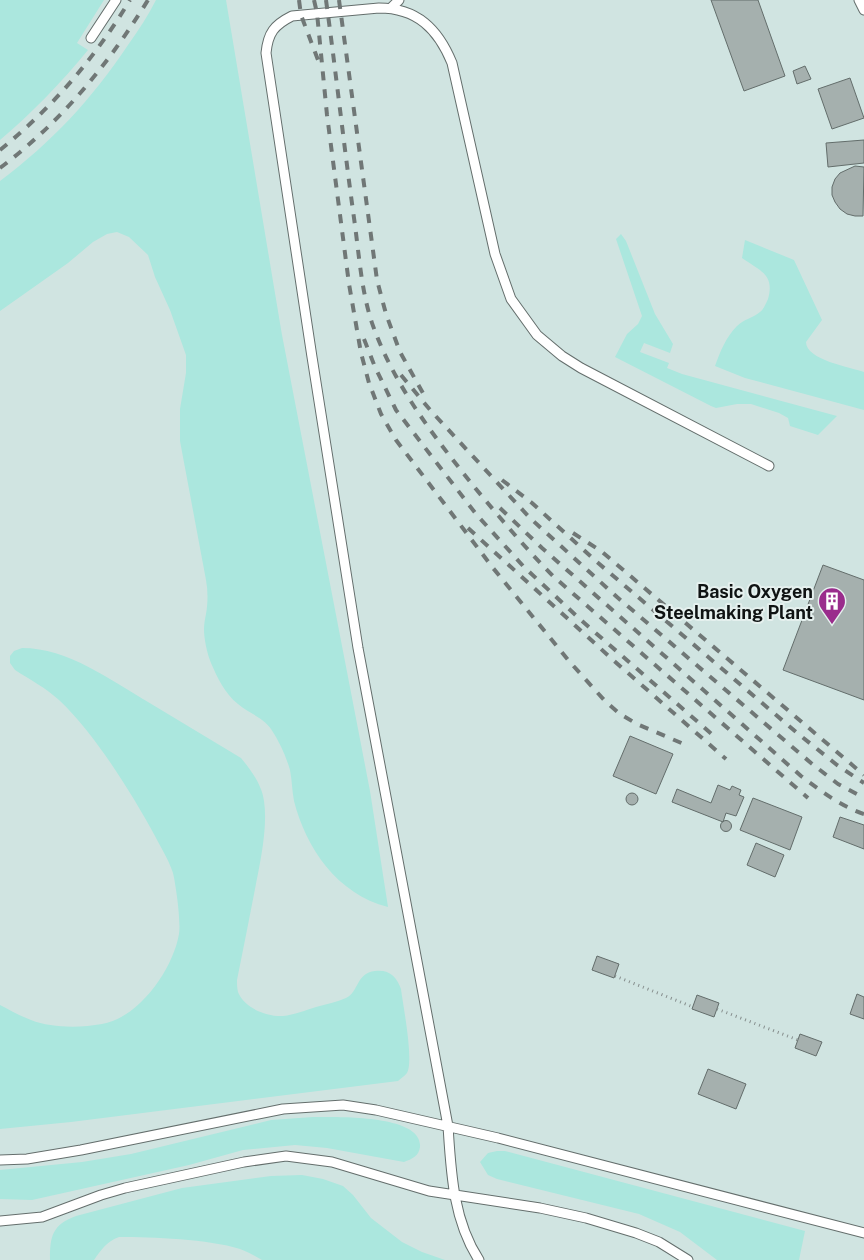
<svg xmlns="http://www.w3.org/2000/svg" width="864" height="1260" font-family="'Public Sans',sans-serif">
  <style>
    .built { fill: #d0e4e1 }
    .green { fill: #abe7de }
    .building { fill: #a5b0ae; stroke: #636d6b }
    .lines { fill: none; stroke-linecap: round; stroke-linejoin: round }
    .service-casing { stroke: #646e6c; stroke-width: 11 }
    .path { stroke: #868e8d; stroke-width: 3; stroke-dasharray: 1 4; stroke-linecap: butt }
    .service { stroke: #fff; stroke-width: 9 }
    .rail { stroke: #707776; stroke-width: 4; stroke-dasharray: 9 9; stroke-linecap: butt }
    .labels { text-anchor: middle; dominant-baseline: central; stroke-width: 4; stroke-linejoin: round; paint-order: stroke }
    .poi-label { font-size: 18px; font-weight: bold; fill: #0f1313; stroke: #e5f0ee; text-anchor: end }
  </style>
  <rect width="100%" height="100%" fill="#e5f0ee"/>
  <path class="built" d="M 0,0 L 864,0 L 864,1260 L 0,1260 Z"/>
  <path class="green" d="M 0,0 L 104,0 L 77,43 L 88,50 C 61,83 32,113 0,140 Z
    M 156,0 L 226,0 L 282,335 L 370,791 L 388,907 C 337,894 306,848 294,801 C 292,791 292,780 290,770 C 286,756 279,741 271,729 C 263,717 248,713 238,704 C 225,694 217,677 211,663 C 207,653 204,639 204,629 C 204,624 205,619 206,614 C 208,602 208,591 206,580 L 180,441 L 180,409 L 186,373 L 186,355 L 170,310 L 155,277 L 148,255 L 129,237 L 117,232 L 107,234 L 93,242 L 68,263 L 0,311 L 0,181 C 52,142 92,99 128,45 C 138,31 148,16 156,0 Z
    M 621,234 L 626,241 L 655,314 L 673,344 L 670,353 L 644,343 L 640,352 L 669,363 L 667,368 L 682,374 L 837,416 L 818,435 L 790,426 L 788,418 L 779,413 L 751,404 L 737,404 L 716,408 L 711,406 L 615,357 L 627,334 L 638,324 L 642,316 L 616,239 Z
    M 745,240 L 794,260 L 822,320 L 806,342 C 806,360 850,367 864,372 L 864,410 L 745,378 L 715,366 C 720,352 726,337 737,326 C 744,319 753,318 760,312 C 764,309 766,303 768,299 C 775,274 760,271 742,258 Z
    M 22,648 C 68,648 110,680 148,702 C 179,721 210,739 241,758 C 251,770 262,785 264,801 C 268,828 260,863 255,889 C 249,920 243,950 237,980 C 237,984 237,988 238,992 C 244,1008 267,1017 283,1016 C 294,1015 306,1010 316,1007 C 326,1004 337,1002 346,998 C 359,992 356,973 375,971 C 389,969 397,977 401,989 C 403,1005 414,1061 407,1073 C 405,1076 401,1078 398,1081 L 71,1122 L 0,1129 L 0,1005 C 10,1010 20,1016 31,1020 C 51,1028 80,1028 102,1024 C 139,1018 173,969 179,934 C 181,921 176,886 173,873 C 169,860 161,848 155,836 C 131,792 95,734 59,700 C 46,688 29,679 15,670 L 10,663 L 10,656 L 14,651 Z
    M 313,1117 C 335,1117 423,1114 420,1147 C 419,1156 412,1159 404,1162 L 327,1148 L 295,1145 L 243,1150 L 189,1165 L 32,1200 L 0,1199 L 0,1170 L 82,1162 L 131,1154 L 271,1120 Z
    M 497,1151 L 505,1151 L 805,1231 L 799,1260 L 717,1260 L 680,1232 L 639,1214 L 497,1179 L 488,1175 L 480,1162 L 488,1153 Z
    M 302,1175 L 323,1179 L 343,1186 L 353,1195 L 371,1218 L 402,1242 L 422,1252 L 445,1260 L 262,1260 C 255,1256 248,1252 240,1249 C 208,1239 153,1237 119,1237 C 107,1241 101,1250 94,1260 L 50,1260 C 50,1236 52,1225 76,1216 L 182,1188 L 271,1176 Z"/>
  <path class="building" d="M 711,0 L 758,0 L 785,76 L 744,91 Z
    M 805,66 L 811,79 L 797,84 L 793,71 Z
    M 850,78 L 864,118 L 832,129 L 818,89 Z
    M 864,140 L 864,163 L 828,167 L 826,143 Z
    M 855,166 L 864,167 L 863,216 L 855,216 L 847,214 L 840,209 L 835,202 L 832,195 L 832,187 L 835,179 L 840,173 Z
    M 823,565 L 864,580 L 864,700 L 783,670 Z
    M 630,736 L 673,754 L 656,794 L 613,776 Z
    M 718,785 L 730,790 L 732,786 L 741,790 L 739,795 L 744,797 L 736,816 L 726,813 L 723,822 L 672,802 L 677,789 L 711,803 Z
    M626 799a6 6 0 1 1 12 0a6 6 0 1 1-12 0Z
    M 753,798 L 802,817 L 790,850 L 740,830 Z
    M 840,817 L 864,825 L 864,849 L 833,837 Z
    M720.5 826a5.5 5.5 0 1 1 11 0a5.5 5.5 0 1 1-11 0Z
    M 756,843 L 784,855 L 775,877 L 747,865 Z
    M 597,956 L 619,964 L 614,978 L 592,970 Z
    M 857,994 L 864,997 L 864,1019 L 850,1014 Z
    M 697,995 L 719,1003 L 714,1017 L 692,1009 Z
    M 800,1034 L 822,1042 L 816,1056 L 795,1048 Z
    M 708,1069 L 746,1084 L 736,1109 L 698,1094 Z"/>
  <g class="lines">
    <g class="service-casing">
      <path id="service" d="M 859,0 L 864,10
        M 391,8 L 399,0
        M 91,38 L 116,0
        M 0,1160 L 27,1159 L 81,1150 L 283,1109 L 343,1105 L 376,1110 L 498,1138 L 864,1233
        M 0,1221 L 42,1217 L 101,1195 L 125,1188 L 244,1162 L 286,1156 L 332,1162 L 429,1191 L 540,1208 L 586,1218 L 636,1233 L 659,1242 L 688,1260
        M 479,1260 C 453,1220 451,1172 448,1126 L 358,648 L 312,357 L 266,53 C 268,33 274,25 292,16 L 379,8 C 417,8 438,29 452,63 L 495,254 L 511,299 L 537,335 L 562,356 L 581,368 L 769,466"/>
    </g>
    <path class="path" d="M 615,976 L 693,1007
      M 717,1009 L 798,1040"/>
    <use href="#service" class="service"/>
    <path class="rail" d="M 299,0 L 301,15 L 318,60
      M 314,0 L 317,13 L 327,115 L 349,284 L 361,353 L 369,383 L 381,414 L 396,440 L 493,568 L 569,661 L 605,701 L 620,714 L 637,724 L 686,745
      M 326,0 C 336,73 344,146 354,218 C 359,253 361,290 372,323 C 394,386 435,438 476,489 C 501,519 526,549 554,577 L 808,798
      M 339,0 L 377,280 L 386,314 L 400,352 L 424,395
      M 0,150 C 54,106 94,59 130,0
      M 0,168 C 61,122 108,65 148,0
      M 364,339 L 375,367 L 396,410 L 476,514 L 524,567 L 582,621 L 714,736
      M 401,375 L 431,411 L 530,518 L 617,597 L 811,763 L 838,784 L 864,798
      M 502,480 L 532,503 L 597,562 L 796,732 L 837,765 L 864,783
      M 500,508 L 542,548 L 801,776 C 821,791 840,806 864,814
      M 468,528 L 612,659 L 726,759
      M 573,533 L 601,551 L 864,775"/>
  </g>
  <defs>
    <g id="building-pin" transform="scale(1.4375)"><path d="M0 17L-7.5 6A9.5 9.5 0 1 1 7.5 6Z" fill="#9a2c8c" stroke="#e5f0ee"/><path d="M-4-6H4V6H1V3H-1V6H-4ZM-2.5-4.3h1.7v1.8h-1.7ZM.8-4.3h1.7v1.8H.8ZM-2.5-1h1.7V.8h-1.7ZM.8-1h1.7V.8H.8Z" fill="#fff"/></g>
  </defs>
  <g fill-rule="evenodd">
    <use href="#building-pin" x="832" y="601"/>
  </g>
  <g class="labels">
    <g class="poi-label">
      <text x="813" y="591">Basic Oxygen<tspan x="813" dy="21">Steelmaking Plant</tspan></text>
    </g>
  </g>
</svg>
